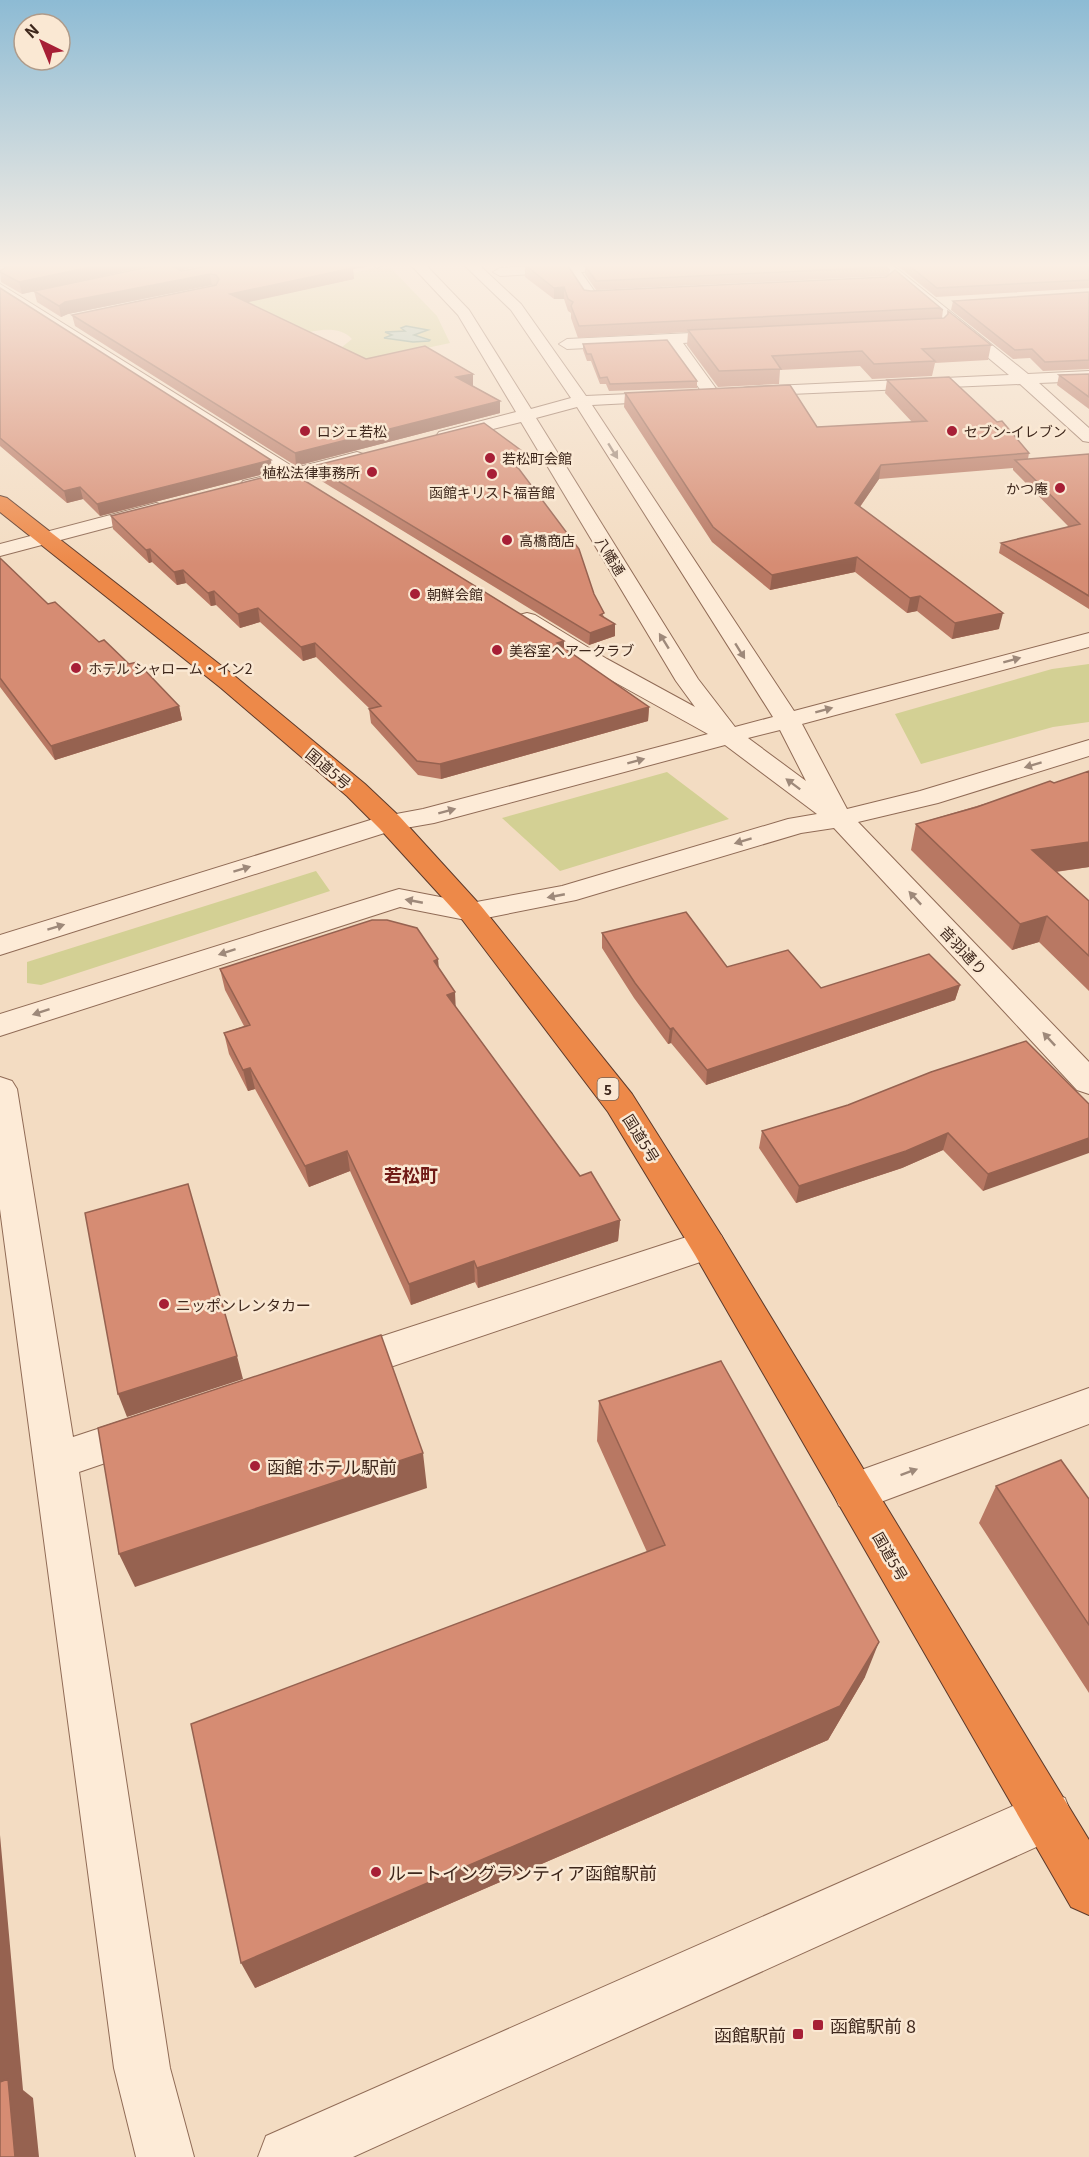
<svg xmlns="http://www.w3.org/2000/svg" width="1089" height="2157" font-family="Georgia,'Noto Sans JP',serif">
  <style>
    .green { fill: #d3d094 }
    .water { fill: #a5c5b6; stroke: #6a9583; stroke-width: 1.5 }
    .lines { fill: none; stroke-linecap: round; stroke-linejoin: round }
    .minor-casing { stroke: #906b56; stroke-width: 2 }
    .highway-casing { stroke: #5d3a2b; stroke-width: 2 }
    .minor { fill: #fdebd7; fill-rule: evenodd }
    .highway { fill: #ed8949; fill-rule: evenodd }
    .wall { fill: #b87863 }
    .shaded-wall { fill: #966250 }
    .building { fill: #d68c73; stroke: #966250; stroke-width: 1.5 }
    .oneway { fill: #9e897a }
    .poi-dot { fill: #a71f36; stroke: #fae8d3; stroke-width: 2 }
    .labels { text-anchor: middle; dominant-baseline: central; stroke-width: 5; stroke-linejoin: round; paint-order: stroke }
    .far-poi-label { font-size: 14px; fill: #3e271c; stroke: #fae8d3; text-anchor: start }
    .far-street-label { font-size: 14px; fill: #3e271c; stroke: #fae8d3 }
    .shield { fill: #fae8d3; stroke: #766153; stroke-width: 1.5 }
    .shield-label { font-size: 14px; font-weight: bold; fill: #3e271c }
    .street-label { font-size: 15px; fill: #3e271c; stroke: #fae8d3 }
    .poi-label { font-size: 15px; fill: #3e271c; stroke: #fae8d3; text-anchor: start }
    .quarter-label { font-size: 18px; font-weight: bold; fill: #701a16; stroke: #fae8d3 }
    .near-poi-label { font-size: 18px; fill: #3e271c; stroke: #fae8d3; text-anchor: start }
  </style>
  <rect width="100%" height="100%" fill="#f3dcc2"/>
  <path class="green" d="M 388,265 L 437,316 L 450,343 L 370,360 L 354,358 L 337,351 L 352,339 C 339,325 316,330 299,335 L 235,299 Z
    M 1089,664 L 1089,722 L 1053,727 L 921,764 L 895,714 L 1052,669 Z
    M 667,772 L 729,819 L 560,871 L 502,818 Z
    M 316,871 L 330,891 L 41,985 L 27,983 L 27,962 Z"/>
  <path class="water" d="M 406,326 L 428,330 L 414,335 L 430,340 L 429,341 L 413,342 L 384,338 L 392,335 L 385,332 L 405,331 L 401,328 Z"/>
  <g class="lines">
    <g class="minor-casing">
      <path id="minor" d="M 369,263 L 383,263 L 384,264 L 377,268 Z
        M 409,263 L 424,263 L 469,310 L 531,409 L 571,398 L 511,310 L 462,263 L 477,263 L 521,304 L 586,396 L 674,392 L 676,396 L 674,400 L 668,401 L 592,405 L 794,711 L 1089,633 L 1089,647 L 802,724 L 847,809 L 920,791 L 1089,740 L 1089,756 L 938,803 L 858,822 L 1089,1062 L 1089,1094 L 1077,1090 L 834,828 L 801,833 L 576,900 L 471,921 L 400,907 L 0,1036 L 0,1014 L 389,892 L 399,889 L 471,903 L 562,886 L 788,819 L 817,814 L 725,745 L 434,823 L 394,830 L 0,955 L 0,935 L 380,817 L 423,809 L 708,734 L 591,669 L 519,625 L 516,620 L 519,615 L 527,613 L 535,615 L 607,659 L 695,707 L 676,681 L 521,422 L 445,441 L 439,440 L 436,436 L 439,432 L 516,412 L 458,315 ZM 577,407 L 773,717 L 735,727 L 698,679 L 536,418 ZM 780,730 L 806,781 L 748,738 Z
        M 583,263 L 667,263 L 660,267 L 581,272 L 595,292 L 627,291 L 634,295 L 627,299 L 591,301 L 586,300 L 567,272 L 500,276 L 493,272 L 500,268 Z
        M 874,263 L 890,263 L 1028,374 L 1089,371 L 1089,381 L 1039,383 L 1089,428 L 1089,442 L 1083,441 L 1020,384 L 743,396 L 741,392 L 743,388 L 749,387 L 1009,375 Z
        M 0,284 L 295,468 L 357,452 L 363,454 L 366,458 L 363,462 L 257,489 L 243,489 L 240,485 L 243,481 L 277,473 L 0,294 Z
        M 733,331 L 738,333 L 741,336 L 738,339 L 683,343 L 720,394 L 712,399 L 706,398 L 668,344 L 567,349 L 559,344 L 567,339 Z
        M 156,503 L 163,505 L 166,509 L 163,513 L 0,556 L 0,544 Z
        M 0,1077 L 12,1081 L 17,1089 L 73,1437 L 143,1414 L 158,1419 L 164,1432 L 158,1445 L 79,1472 L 170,2068 L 194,2157 L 136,2157 L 114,2068 L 0,1209 Z
        M 708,1230 L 721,1235 L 726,1245 L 721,1255 L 346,1382 L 332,1377 L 326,1365 L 332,1353 L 346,1348 Z
        M 1089,1388 L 1089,1424 L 854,1512 L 839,1506 L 833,1492 L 839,1478 Z
        M 1047,1791 L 1065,1798 L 1072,1816 L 1065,1834 L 353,2157 L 258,2157 L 266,2136 Z"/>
    </g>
    <g class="highway-casing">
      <path id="highway" d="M 0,496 L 7,498 L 237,678 L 365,784 L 400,817 L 481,906 L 632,1094 L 721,1235 L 1089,1840 L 1089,1915 L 1071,1907 L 695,1255 L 608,1112 L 461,918 L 380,829 L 347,796 L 221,688 L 0,512 Z"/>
    </g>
    <use href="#minor" class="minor"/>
    <use href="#highway" class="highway"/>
  </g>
  <path class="wall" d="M 26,263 L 161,263 L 22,294 L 1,282 L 0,271 Z
    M 167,263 L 213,263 L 180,270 L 182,271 L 370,266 L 353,269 L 354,279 L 246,302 L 366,359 L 473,374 L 473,386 L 500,401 L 500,413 L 296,466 L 75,326 L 72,315 L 215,285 L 212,285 L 68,314 L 61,317 L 37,302 L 34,291 Z
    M 508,263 L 543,263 L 510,265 Z
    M 882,263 L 890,270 L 889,274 L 943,310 L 942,318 L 944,318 L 947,315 L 948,311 L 991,345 L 988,360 L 935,363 L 932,376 L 872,379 L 860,366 L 780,370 L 779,384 L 718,387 L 687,345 L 688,332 L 578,338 L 571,318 L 571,313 L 568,311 L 564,299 L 554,299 L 525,277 L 525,265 L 584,290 L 591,291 L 886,277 L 884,276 L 596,290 L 585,274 L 585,266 Z
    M 894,263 L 1089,263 L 1089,288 L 936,297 Z
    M 0,288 L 272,472 L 100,516 L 83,499 L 67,503 L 0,446 Z
    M 1089,292 L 1089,369 L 1043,371 L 1030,358 L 1013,359 L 951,310 L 953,301 Z
    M 583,344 L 697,381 L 697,388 L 609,391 L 606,384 L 600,384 L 591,361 L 587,361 L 583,350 Z
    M 1089,374 L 1089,409 L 1057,385 L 1059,375 Z
    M 887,380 L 1029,453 L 1028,459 L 1089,454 L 1089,609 L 999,553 L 1001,543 L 1069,527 L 1013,470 L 1013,468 L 879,479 L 860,507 L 999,629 L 952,639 L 917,611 L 907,613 L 855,572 L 770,590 L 712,542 L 624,407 L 625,393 L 817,427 L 912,422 L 885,393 Z
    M 522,462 L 516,463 L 516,466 L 594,594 L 604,617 L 615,636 L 589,645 L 315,477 L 313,466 Z
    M 111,516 L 564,641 L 564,648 L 649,707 L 648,721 L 441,779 L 418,775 L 371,723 L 369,709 L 370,709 L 316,657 L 303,661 L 260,622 L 240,628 L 216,605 L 211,606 L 186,583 L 177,585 L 152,562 L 149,563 L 113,529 Z
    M 0,558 L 48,604 L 129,664 L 179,706 L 182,720 L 55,760 L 0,687 Z
    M 1089,771 L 1089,867 L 1056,872 L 1089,901 L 1089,991 L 1039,942 L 1012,950 L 911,850 L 916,824 L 1054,783 Z
    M 602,933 L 727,967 L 821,988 L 960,985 L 955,1000 L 706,1085 L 671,1043 L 668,1044 L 634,998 L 602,948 Z
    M 220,969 L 439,969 L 455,1006 L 580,1176 L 620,1220 L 618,1241 L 478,1288 L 475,1282 L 411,1305 L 350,1171 L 309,1187 L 255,1089 L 248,1091 L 229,1054 L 224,1033 L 244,1026 L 225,990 Z
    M 1089,1104 L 983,1191 L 943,1150 L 902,1168 L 796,1203 L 759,1148 L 762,1131 Z
    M 599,1401 L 865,1677 L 828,1740 L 255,1988 L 647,1552 L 597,1441 Z
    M 996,1486 L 1089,1499 L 1089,1693 L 979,1523 Z"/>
  <path class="shaded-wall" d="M 0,263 L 18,263 L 0,267 Z
    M 110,263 L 161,263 L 22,294 L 19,282 Z
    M 174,263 L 213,263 L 178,271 L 172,266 Z
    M 339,263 L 370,263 L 370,266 L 353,269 L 354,279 L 231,306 L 230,294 Z
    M 210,274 L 212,285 L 68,314 L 61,317 L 59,306 L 65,302 Z
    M 564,287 L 564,299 L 554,299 L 554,288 Z
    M 473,374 L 473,386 L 456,377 Z
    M 500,401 L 500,413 L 296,466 L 295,453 Z
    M 522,451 L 522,462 L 516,463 L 516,469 L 507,460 L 509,453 Z
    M 271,460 L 272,472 L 100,516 L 97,504 Z
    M 881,465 L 879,479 L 852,518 L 855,503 Z
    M 80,487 L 83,499 L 67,503 L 64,491 Z
    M 150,549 L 152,562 L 149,563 L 146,550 Z
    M 857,557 L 855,572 L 770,590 L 772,575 Z
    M 183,570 L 186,583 L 177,585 L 174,572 Z
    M 214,591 L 216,605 L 211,606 L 208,593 Z
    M 920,596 L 917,611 L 907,613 L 910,598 Z
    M 258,608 L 260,622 L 240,628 L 238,614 Z
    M 1003,613 L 999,629 L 952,639 L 955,623 Z
    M 615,624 L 615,636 L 589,645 L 590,633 Z
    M 564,641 L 564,655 L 557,643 Z
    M 315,643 L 316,657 L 303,661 L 301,647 Z
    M 179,706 L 182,720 L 55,760 L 51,746 Z
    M 649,707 L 648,721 L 441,779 L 440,764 Z
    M 1089,842 L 1089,867 L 1024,876 L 1032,850 Z
    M 1047,916 L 1039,942 L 1012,950 L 1020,924 Z
    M 438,959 L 440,980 L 434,961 Z
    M 960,985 L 955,1000 L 706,1085 L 707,1070 Z
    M 455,992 L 456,1013 L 447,995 Z
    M 673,1028 L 671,1043 L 668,1044 L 670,1029 Z
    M 250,1068 L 255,1089 L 248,1091 L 243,1070 Z
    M 948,1133 L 943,1150 L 902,1168 L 796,1203 L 799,1186 Z
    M 1089,1138 L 1089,1153 L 983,1191 L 988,1174 Z
    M 347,1151 L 350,1171 L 309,1187 L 305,1166 Z
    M 620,1220 L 618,1241 L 478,1288 L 477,1268 Z
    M 474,1261 L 475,1282 L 411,1305 L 409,1284 Z
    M 237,1356 L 243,1379 L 127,1417 L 118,1394 Z
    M 423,1453 L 427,1488 L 135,1587 L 119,1554 Z
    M 879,1642 L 865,1677 L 828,1740 L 255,1988 L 241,1963 Z
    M 0,1835 L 23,2090 L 33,2098 L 39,2157 L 15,2157 L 0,2084 Z"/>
  <path class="building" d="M 26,263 L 110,263 L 19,282 L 0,272 L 0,271 L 6,267 Z
    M 167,263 L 174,263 L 172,266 L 182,271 L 221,263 L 343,263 L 353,268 L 230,294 L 366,359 L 425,346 L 473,374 L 456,377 L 500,401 L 295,453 L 72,315 L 216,285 L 219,279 L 216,275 L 210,274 L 65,302 L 59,306 L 34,291 Z
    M 566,263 L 584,290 L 591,291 L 886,277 L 895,270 L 943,310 L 938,308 L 579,326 L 571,306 L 573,302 L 568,299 L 564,287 L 554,288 L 525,265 Z
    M 624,263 L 882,263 L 890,270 L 885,267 L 596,281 L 585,266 Z
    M 906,263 L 1089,263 L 1089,280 L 937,288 Z
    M 0,288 L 271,460 L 97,504 L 80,487 L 64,491 L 0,438 Z
    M 1089,292 L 1089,360 L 1045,362 L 1032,349 L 1015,350 L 953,301 Z
    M 948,311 L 991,345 L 922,349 L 935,361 L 874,364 L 862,351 L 772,356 L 781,369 L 719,371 L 688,330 L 944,318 L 948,314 Z
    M 667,340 L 697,381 L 610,384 L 607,377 L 600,378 L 591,354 L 587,354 L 583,344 Z
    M 1089,374 L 1089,397 L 1059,375 Z
    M 949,377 L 997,422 L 1002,421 L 1029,453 L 881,465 L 855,503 L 1003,613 L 955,623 L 920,596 L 910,598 L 857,557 L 772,575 L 713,527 L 625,393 L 790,385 L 817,427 L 927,421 L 887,380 Z
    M 484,423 L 522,451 L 509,453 L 515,458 L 507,460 L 519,469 L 579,549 L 594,594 L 604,613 L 600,615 L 615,624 L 590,633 L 313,466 Z
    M 1089,454 L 1089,596 L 1001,543 L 1080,524 L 1015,460 Z
    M 289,471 L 564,641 L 557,643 L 649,707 L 440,764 L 417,761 L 369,709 L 381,706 L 315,643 L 301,647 L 258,608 L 238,614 L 214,591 L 208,593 L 183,570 L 174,572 L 150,549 L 146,550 L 111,516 Z
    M 0,558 L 48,604 L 55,602 L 99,642 L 104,640 L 129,664 L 137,662 L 179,706 L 51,746 L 0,678 Z
    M 1089,771 L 1089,842 L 1032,850 L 1089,901 L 1089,956 L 1047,916 L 1020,924 L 916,824 L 977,807 L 1050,781 L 1054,783 Z
    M 686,912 L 727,967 L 788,950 L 821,988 L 929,954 L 960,985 L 707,1070 L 673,1028 L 670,1029 L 635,983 L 602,933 Z
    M 372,920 L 387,920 L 417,928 L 438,959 L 434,961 L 455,992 L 447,995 L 580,1176 L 591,1172 L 620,1220 L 477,1268 L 474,1261 L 409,1284 L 347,1151 L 305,1166 L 250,1068 L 243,1070 L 224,1033 L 250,1025 L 220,969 Z
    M 1026,1041 L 1089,1104 L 1089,1138 L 988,1174 L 948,1133 L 906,1151 L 799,1186 L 762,1131 L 848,1105 L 931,1072 Z
    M 188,1184 L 237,1356 L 118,1394 L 85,1213 Z
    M 381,1335 L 423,1453 L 119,1554 L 98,1428 Z
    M 721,1361 L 879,1642 L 840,1706 L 241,1963 L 191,1724 L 665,1545 L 599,1401 Z
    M 1061,1460 L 1089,1499 L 1089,1625 L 996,1486 Z
    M 8,2079 L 15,2157 L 0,2157 L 0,2082 Z"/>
  <defs><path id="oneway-solid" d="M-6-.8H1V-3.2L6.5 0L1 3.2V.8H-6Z" transform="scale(1.5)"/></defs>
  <g class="oneway">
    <use href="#oneway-solid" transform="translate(613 451) rotate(58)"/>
    <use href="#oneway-solid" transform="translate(664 641) rotate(-122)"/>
    <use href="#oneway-solid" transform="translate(740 651) rotate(58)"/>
    <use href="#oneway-solid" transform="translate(1012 660) rotate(-15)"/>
    <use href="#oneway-solid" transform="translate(824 710) rotate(-15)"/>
    <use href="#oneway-solid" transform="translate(636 761) rotate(-15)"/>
    <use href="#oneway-solid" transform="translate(1033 765) rotate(163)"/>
    <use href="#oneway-solid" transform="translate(793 784) rotate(-143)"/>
    <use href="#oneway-solid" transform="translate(447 811) rotate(-15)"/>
    <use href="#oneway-solid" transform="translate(743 841) rotate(163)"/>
    <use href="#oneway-solid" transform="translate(242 869) rotate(-17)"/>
    <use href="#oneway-solid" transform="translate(556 896) rotate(169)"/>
    <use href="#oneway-solid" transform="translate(915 898) rotate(-133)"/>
    <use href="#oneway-solid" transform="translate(414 901) rotate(-169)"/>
    <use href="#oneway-solid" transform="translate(56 927) rotate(-17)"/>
    <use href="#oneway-solid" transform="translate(227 952) rotate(162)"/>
    <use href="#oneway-solid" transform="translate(41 1012) rotate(162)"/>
    <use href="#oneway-solid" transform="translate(1049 1039) rotate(-133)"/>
    <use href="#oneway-solid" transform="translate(909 1472) rotate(-20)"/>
  </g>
  <linearGradient id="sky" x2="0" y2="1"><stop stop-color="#8dbbd4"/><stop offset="0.47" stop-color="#faefe4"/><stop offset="1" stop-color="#faefe4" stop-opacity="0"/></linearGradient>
  <rect width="1089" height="565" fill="url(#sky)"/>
  <g class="poi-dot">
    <circle cx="305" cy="431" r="6"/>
    <circle cx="952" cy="431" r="6"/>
    <circle cx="490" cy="458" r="6"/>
    <circle cx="372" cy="472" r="6"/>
    <circle cx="492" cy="474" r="6"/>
    <circle cx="1060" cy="488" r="6"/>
    <circle cx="507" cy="540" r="6"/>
    <circle cx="415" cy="594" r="6"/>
    <circle cx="497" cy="650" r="6"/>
    <circle cx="76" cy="668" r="6"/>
    <circle cx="164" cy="1304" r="6"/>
    <circle cx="255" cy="1466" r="6"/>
    <circle cx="376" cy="1872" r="6"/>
    <rect x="812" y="2019" width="12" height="12" rx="3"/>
    <rect x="792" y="2028" width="12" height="12" rx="3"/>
  </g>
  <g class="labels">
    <g class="far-poi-label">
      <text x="317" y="431">ロジェ若松</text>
      <text x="964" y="431">セブン-イレブン</text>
      <text x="502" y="458">若松町会館</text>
      <text x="360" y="472" text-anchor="end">植松法律事務所</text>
      <text x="1048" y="488" text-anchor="end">かつ庵</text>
      <text x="492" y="492" text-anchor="middle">函館キリスト福音館</text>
      <text x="519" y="540">高橋商店</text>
      <text x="427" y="594">朝鮮会館</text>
      <text x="509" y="650">美容室ヘアークラブ</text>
      <text x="88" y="668">ホテル シャローム・イン2</text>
    </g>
    <g class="far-street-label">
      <text transform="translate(611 556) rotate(58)">八幡通</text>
    </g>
    <rect class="shield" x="597.5" y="1078" width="21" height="22" rx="4.5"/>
    <g class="shield-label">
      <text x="608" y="1089">5</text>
    </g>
    <g class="street-label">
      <text transform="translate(329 768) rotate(40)">国道5号</text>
      <text transform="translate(964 950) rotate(47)">音羽通り</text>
      <text transform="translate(642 1138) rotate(58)">国道5号</text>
      <text transform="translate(891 1556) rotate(60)">国道5号</text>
    </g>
    <g class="poi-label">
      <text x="176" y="1304">ニッポンレンタカー</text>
    </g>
    <g class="quarter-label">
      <text x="411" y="1174">若松町</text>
    </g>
    <g class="near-poi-label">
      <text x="267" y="1466">函館 ホテル駅前</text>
      <text x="388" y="1872">ルートイングランティア函館駅前</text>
      <text x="830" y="2025">函館駅前 8</text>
      <text x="786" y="2034" text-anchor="end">函館駅前</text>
    </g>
  </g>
  <g transform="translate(42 42) rotate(317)"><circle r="28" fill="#fae8d3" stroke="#af9b8a" stroke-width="1.5"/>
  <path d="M0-4.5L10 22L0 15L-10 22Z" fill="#a71f36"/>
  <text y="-9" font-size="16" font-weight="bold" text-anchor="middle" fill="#3e271c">N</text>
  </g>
</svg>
